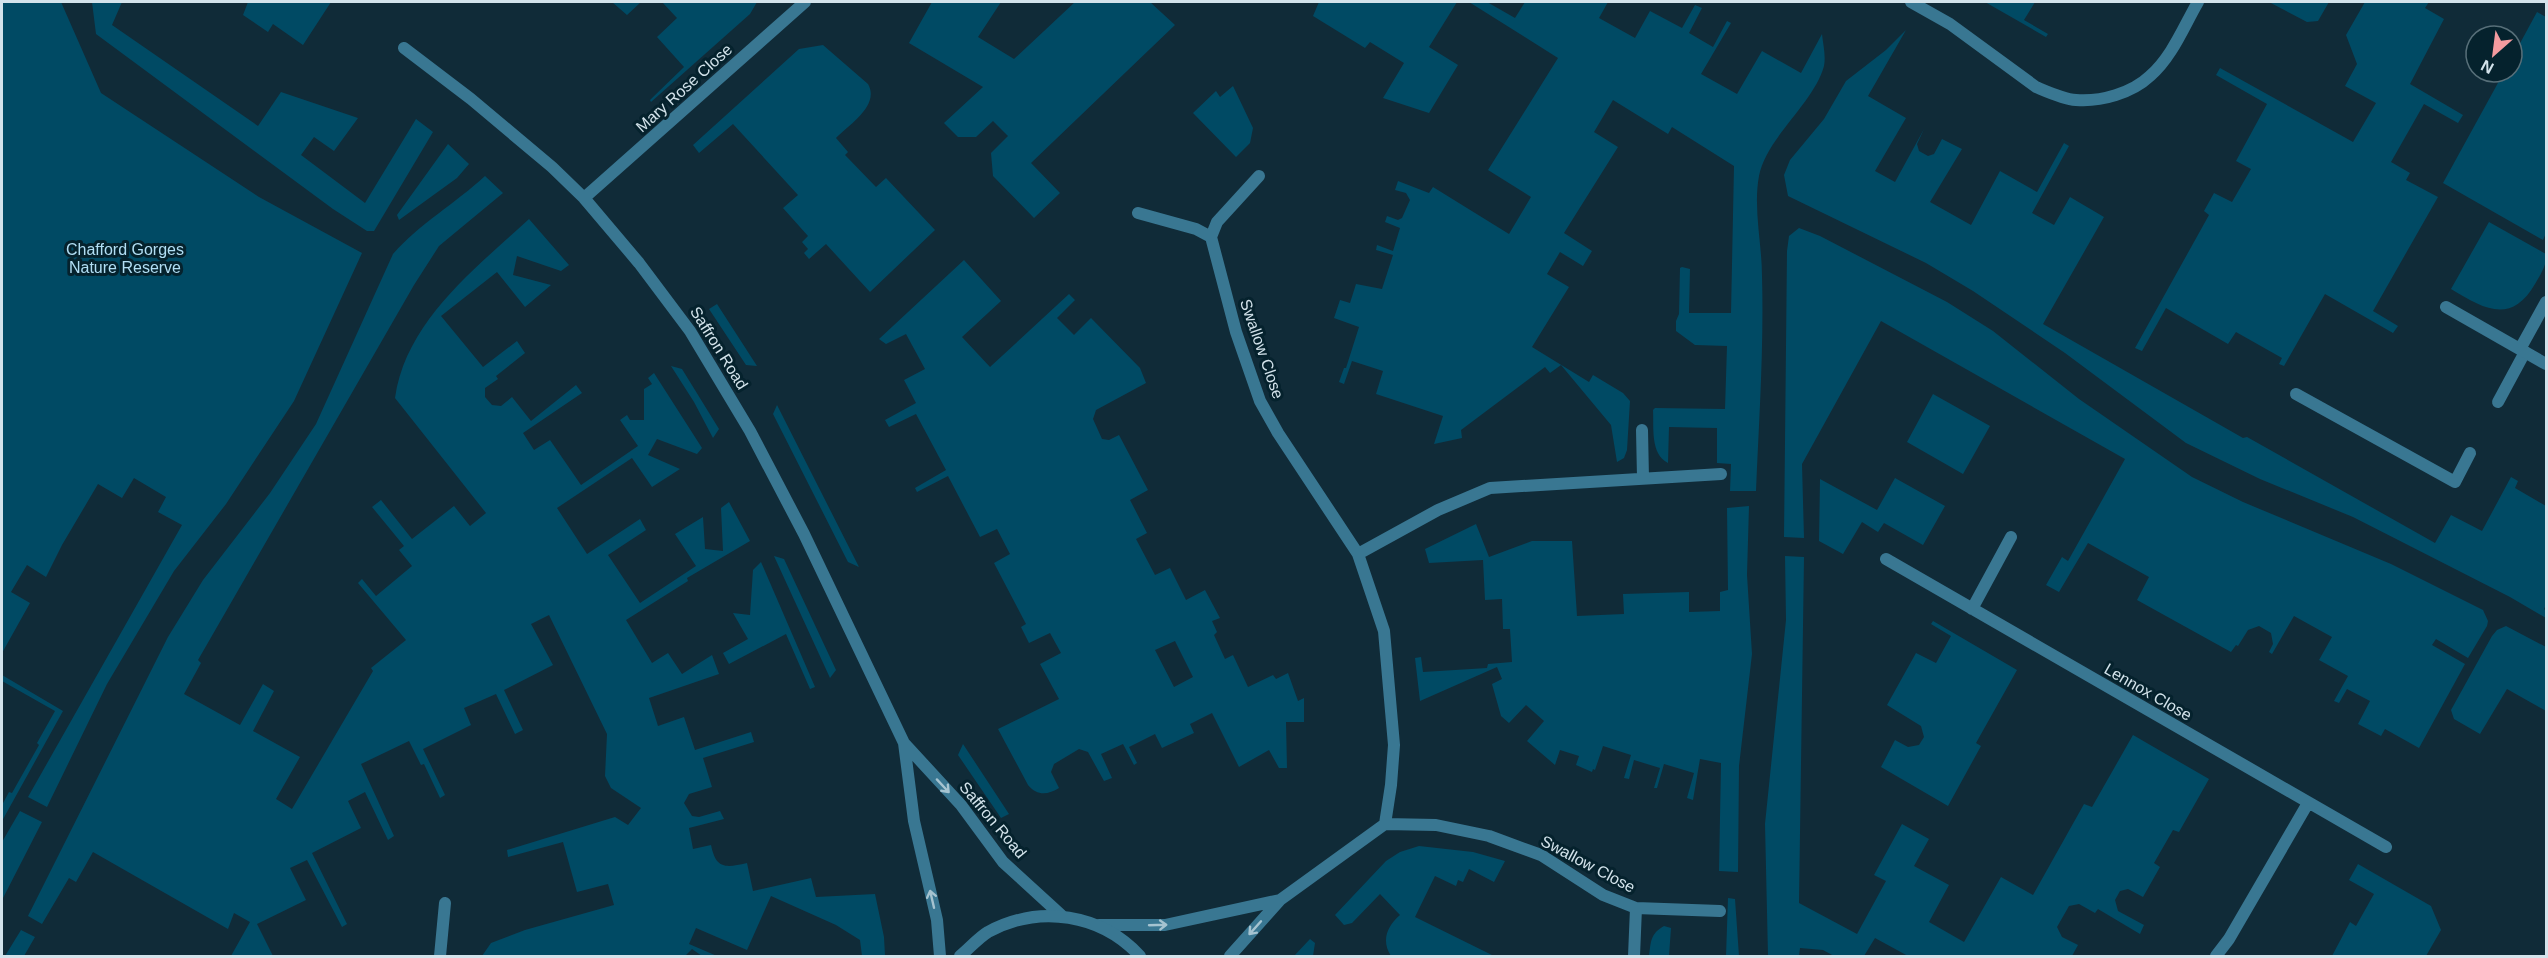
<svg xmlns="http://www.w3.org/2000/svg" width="2548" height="958" font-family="Arial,sans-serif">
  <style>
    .green { fill: #004a64; fill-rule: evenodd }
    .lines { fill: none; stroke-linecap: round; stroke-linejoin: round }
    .service { stroke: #397792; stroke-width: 12 }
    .minor { stroke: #397792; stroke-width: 12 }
    .tertiary { stroke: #397792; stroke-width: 12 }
    .oneway { stroke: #a5c3d0 }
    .labels { text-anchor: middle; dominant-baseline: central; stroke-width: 6; stroke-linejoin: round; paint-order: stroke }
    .street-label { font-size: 16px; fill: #d3e3eb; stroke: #05222d }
    .park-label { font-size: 16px; fill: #b1def4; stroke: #05222d }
  </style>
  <rect width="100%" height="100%" fill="#102b38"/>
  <path class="green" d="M 2,2 L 61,2 L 101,93 L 259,197 L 362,253 L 294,401 L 226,504 L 174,571 L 107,684 L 47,807 L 28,797 L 182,525 L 158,512 L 166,497 L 134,478 L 122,498 L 98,484 L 62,545 L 46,577 L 27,565 L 11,592 L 30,603 L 2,653 Z
    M 92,2 L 122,2 L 112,25 L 258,126 L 281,92 L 358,118 L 334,151 L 314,137 L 301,155 L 365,203 L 416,119 L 433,132 L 374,231 L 367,231 L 333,209 L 96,34 Z
    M 248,2 L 331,2 L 303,45 L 273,24 L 268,32 L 243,15 Z
    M 612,2 L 641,2 L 627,15 Z
    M 662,2 L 757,2 L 750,14 L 651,102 L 650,100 L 684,67 L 657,37 L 677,18 Z
    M 932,2 L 1001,2 L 978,37 L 1014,59 L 1075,2 L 1150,2 L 1175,25 L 1031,163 L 1060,193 L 1034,218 L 993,176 L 991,153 L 1008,136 L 993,121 L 976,137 L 958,137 L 944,123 L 983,87 L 909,43 Z
    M 1319,2 L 1457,2 L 1429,47 L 1458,65 L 1429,113 L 1383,98 L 1404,63 L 1370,42 L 1365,48 L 1313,16 Z
    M 1469,2 L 1487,2 L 1515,18 L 1525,2 L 1608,2 L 1599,18 L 1635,38 L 1650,11 L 1682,28 L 1695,5 L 1702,8 L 1689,33 L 1713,47 L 1727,21 L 1731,23 L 1701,74 L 1737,94 L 1762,51 L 1801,73 L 1822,34 C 1823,44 1826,56 1824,66 C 1814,103 1766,138 1759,176 C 1753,208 1762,244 1762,276 C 1764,348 1759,420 1756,491 L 1730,491 L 1731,464 L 1717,463 L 1717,428 L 1669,427 L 1668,463 C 1650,454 1654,427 1653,410 L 1655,408 L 1725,409 L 1727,346 L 1695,345 L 1676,331 L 1676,321 L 1679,314 L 1680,268 L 1682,267 L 1690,269 L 1689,313 L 1731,313 L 1734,166 L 1672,127 L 1668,134 L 1613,100 L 1594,132 L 1618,147 L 1564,233 L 1592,251 L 1583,266 L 1560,252 L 1547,274 L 1569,287 L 1532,347 L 1589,382 L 1593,375 L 1623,393 L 1630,401 L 1627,450 L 1624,458 L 1617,462 L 1611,425 L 1561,365 L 1550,373 L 1545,367 L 1461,430 L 1462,438 L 1434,444 L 1443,416 L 1376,394 L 1383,371 L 1352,361 L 1344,384 L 1339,382 L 1344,368 L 1346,368 L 1359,327 L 1334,318 L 1340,300 L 1350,303 L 1356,284 L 1382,289 L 1393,255 L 1376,250 L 1377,245 L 1393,251 L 1400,228 L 1385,222 L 1387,216 L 1398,220 L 1402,218 L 1410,200 L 1406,193 L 1395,190 L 1398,181 L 1429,193 L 1433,187 L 1509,234 L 1531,197 L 1488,170 L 1558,58 Z
    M 1985,2 L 2035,2 L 2024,20 L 2048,34 L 2046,37 Z
    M 2269,2 L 2329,2 L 2318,21 L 2307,22 Z
    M 2365,2 L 2429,2 L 2425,8 L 2444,19 L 2410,84 L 2463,115 L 2458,123 L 2424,104 L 2391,162 L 2410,173 L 2406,180 L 2438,197 L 2373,311 L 2398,326 L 2393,333 L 2325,294 L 2284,366 L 2279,364 L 2282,358 L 2236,332 L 2228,344 L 2166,308 L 2142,351 L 2135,348 L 2209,215 L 2204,211 L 2214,193 L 2232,202 L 2251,169 L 2236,161 L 2267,104 L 2216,75 L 2220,68 L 2353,142 L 2376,103 L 2345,86 L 2357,64 L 2346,35 Z
    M 2537,12 L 2546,17 L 2546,233 L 2543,240 L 2443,183 L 2504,72 L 2512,72 L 2512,58 Z
    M 1906,30 L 1868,96 L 1906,118 L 1875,171 L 1895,182 L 1924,129 L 1917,144 L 1919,151 L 1928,156 L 1934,154 L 1942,139 L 1962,149 L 1930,202 L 1971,225 L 2000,171 L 2037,192 L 2064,143 L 2069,146 L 2032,213 L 2054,225 L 2070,197 L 2104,217 L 2043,324 L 2243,438 L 2247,437 L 2435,543 L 2451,515 L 2482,531 L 2511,477 L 2518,481 L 2515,488 L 2546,506 L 2546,605 L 2544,609 L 2546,611 L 2546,618 L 2510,597 L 2353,517 L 2260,479 L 2186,443 L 2065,353 L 1973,291 L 1926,263 L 1788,196 L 1784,175 L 1790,160 L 1824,119 L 1846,81 L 1886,50 Z
    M 823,45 L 868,84 C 880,105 850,124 836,138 L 848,152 L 845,155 L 876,187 L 886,178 L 935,230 L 870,292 L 826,244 L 809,259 L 804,253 L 808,249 L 802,242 L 808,236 L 783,208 L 798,195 L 733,124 L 699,153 L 693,145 L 799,49 Z
    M 1233,86 L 1253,128 L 1250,143 L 1236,157 L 1193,113 L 1216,91 L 1220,97 Z
    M 448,144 L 469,164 L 457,178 L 399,220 L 397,215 Z
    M 485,176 L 503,193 L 439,246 L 414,285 L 198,660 L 201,663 L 184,694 L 240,725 L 263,684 L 274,691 L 253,731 L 300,757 L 276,799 L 292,809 L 373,671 L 371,668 L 406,640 L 358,583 L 362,579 L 376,596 L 412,566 L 399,550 L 404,546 L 372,507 L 381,500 L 412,539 L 454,506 L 470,526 L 486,513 L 395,398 C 406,321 475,269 529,219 L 569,265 L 561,271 L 517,256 L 513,275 L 551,285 L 525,307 L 497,272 L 441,316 L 483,367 L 517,341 L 525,353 L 496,376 L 498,379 L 485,388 L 485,397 L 492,405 L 501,406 L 512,397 L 531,421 L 576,385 L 582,393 L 523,433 L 534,450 L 550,440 L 581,485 L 638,446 L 620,420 L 627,415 L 630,420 L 644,420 L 644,389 L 652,384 L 648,378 L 654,373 L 702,448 L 697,454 L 657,439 L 648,455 L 680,469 L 652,487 L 632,458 L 557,508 L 587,554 L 640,519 L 646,530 L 608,555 L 640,603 L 696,566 L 675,534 L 703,517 L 705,549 L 723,551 L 721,508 L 729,502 L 750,541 L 687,578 L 688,581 L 626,620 L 652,663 L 668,653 L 682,674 L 712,655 L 719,674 L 649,698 L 658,726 L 684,717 L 695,750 L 751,732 L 754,742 L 703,758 L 712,787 L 689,794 L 684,803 L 692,816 L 699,817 L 720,811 L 724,819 L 689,828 L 693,849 L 711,845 C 716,869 725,868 747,863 L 753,891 L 811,878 L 816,897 L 875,894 L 884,937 L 885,956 L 862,956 L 860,940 L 836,925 L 771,896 L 747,950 L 696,928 L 689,944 L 717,956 L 702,956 L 692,949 L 685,956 L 482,956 L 491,943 L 525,930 L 614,905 L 608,884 L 577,892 L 563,842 L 508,857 L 507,850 L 615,817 L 628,825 L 641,808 L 611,788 L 605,776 L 607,734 L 549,615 L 531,624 L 553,665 L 504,690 L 523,730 L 515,734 L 496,694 L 464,708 L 471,725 L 423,749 L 445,795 L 440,798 L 424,764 L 421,765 L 409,741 L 361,764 L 394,836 L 388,840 L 365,792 L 348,801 L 361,828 L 312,853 L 347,924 L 342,927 L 307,860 L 290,868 L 306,900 L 257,924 L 273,956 L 231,956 L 250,922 L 234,913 L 228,929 L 93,852 L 76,882 L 69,878 L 42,924 L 28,916 L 168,637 L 203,580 L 270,493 L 316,424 L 393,254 C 419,224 456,203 485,176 Z
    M 2489,222 L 2546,254 C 2547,266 2541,273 2535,284 C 2511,325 2484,309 2451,289 Z
    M 1799,228 L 1820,236 L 1947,302 L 1993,331 L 2079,399 L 2192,477 L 2243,502 L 2391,564 L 2483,610 L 2488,621 L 2487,626 L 2468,658 L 2436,639 L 2432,645 L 2465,664 L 2419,748 L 2385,729 L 2381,736 L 2358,724 L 2370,701 L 2347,689 L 2339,703 L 2334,701 L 2348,676 L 2319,660 L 2332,637 L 2294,616 L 2272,654 L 2269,652 L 2273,644 L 2271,633 L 2259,626 L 2248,630 L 2238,646 L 2236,645 L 2231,652 L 2137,600 L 2149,577 L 2088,543 L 2059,592 L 2046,585 L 2062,557 L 2068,561 L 2125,459 L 1881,321 L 1802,464 L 1804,538 L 1784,537 L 1787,251 L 1789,236 Z
    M 964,260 L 1001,301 L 962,337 L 990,367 L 1069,294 L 1075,300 L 1057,318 L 1074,335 L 1091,318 L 1140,368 L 1146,383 L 1096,410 L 1093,419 L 1102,439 L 1109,440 L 1119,435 L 1148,490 L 1130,500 L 1147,533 L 1136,539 L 1155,575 L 1170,568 L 1186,600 L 1205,590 L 1220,618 L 1212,621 L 1217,632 L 1214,635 L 1225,659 L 1233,655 L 1248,687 L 1273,675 L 1276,679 L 1288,673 L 1298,701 L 1304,698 L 1304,722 L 1286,722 L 1287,768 L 1279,768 L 1269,750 L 1239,767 L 1212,713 L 1190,724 L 1194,733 L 1162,748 L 1155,734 L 1129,747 L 1137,763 L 1134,765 L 1123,744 L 1101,754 L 1112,778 L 1104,781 L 1088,752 L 1079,749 L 1054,764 L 1051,772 L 1059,788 C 1048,795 1037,796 1028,785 L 998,729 L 1059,699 L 1040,664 L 1061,653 L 1050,633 L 1029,643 L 1021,627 L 1026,624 L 994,563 L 1010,554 L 997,529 L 980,537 L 948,476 L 917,492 L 915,488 L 946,470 L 916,414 L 889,427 L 885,420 L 916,403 L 904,380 L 925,369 L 906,334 L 886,344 L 879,339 ZM 1175,641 L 1193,677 L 1174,687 L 1155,650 Z
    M 717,304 L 757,366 L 746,365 L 709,309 Z
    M 671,366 L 682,369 L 719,429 L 713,438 L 694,402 Z
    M 1933,394 L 1990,426 L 1963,474 L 1907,442 Z
    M 777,405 L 859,567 L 848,562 L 773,414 Z
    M 1895,478 L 1945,506 L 1923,545 L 1884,523 L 1878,532 L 1862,522 L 1843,554 L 1819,541 L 1820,479 L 1877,510 Z
    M 1749,506 L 1747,575 L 1752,654 L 1739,766 L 1738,872 L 1719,871 L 1721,763 L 1700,759 L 1693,800 L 1687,798 L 1694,773 L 1664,764 L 1657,788 L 1654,788 L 1660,768 L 1634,760 L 1629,779 L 1624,778 L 1631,755 L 1603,746 L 1595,770 L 1593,769 L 1592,772 L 1576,765 L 1579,756 L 1560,750 L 1555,765 L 1527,741 L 1544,721 L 1526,705 L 1509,723 L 1501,716 L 1492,684 L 1502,679 L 1497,667 L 1420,701 L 1415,658 L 1421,657 L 1423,672 L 1487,668 L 1488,664 L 1512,662 L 1510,629 L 1503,629 L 1502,599 L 1485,600 L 1483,560 L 1429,563 L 1425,549 L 1476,524 L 1489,557 L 1532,541 L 1572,541 L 1577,616 L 1624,614 L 1623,594 L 1689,592 L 1689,612 L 1720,611 L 1720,592 L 1728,590 L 1727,508 Z
    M 774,556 L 784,559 L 836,670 L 830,678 Z
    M 1785,556 L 1804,557 L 1799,903 L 1857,934 L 1886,881 L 1874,875 L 1902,824 L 1929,839 L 1914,866 L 1949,885 L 1929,922 L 1964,942 L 2001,877 L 2033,895 L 2084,804 L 2092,807 L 2133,735 L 2209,779 L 2179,832 L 2173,830 L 2154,863 L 2160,867 L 2143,897 L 2128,889 L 2120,891 L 2115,900 L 2118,911 L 2144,925 L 2140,934 L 2098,909 L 2095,913 L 2079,904 L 2069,906 L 2057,927 L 2062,937 L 2078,945 L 2072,956 L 1908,956 L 1875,938 L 1864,956 L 1834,956 L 1823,950 L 1800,948 L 1799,956 L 1768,956 L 1765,824 L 1786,620 Z
    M 761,562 L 815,687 L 810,689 L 786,634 L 729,664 L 723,653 L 748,639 L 733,613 L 750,615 L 753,570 Z
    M 1933,621 L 2017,670 L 1976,743 L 1981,746 L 1948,806 L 1881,767 L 1895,740 L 1908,747 L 1919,745 L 1924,737 L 1921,726 L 1887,705 L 1916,653 L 1936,663 L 1951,636 L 1931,624 Z
    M 2506,626 L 2546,647 L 2546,711 L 2507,689 L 2480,734 L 2454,719 L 2451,710 L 2492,636 L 2497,630 Z
    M 2,675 L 63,711 L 2,821 L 2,805 L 9,792 L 12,793 L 39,745 L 37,743 L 55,711 L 2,681 Z
    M 963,744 L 1009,814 L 1001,818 L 958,755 Z
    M 20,811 L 42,822 L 2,900 L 2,842 Z
    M 1419,846 L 1473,852 L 1505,861 L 1494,882 L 1469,869 L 1463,882 L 1458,880 L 1456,886 L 1435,876 L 1415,917 L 1494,956 L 1391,956 C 1381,941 1387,926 1400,915 L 1380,894 L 1352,923 L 1344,925 L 1335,915 L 1386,861 L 1400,852 Z
    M 2358,864 L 2431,906 L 2441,930 L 2426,956 L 2332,956 L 2350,922 L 2356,926 L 2374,894 L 2349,880 Z
    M 1728,898 L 1735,899 L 1739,956 L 1726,956 Z
    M 1664,926 L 1671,928 L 1669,956 L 1649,956 C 1651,942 1650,934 1664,926 Z
    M 21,930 L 35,937 L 24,956 L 5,956 Z
    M 1310,939 L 1315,943 L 1313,956 L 1294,956 Z"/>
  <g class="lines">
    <path class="service" d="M 2296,394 L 2455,482 L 2470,453
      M 2498,402 L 2525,352"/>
    <path class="minor" d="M 1911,2 L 1950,24 L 2036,87 C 2048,92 2063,99 2076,100 C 2101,102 2132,93 2150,76 C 2172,57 2184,26 2198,2
      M 404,48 L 471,99 L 552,167 L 584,198 L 639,263 L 690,331 L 750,431 L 804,534 L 904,743 L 961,805 L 1003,862 L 1061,915
      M 584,198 L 805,2
      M 1138,213 L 1196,229 L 1211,237 L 1236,332 L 1260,401 L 1278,433 L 1358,554 L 1384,631 L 1394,745 L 1391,785 L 1385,824
      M 1211,237 L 1217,222 L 1259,176
      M 2446,307 L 2546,364
      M 2520,349 L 2546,302
      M 1642,430 L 1643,478
      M 1358,554 L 1438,510 L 1490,488 L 1721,474
      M 1886,559 L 2386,847
      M 1972,609 L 2011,537
      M 904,743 L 914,821 L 937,920 L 940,956
      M 1099,925 L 1165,925 L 1280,900
      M 440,956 L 445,903
      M 1230,956 L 1280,900 L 1385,824 L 1436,825 L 1489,836 L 1541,855 L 1603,895 L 1636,908 L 1720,911
      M 1634,956 L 1636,908
      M 2216,956 L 2229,939 L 2308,803"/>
    <path class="tertiary" d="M 960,956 C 969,949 978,938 988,932 C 1040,904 1101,914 1140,956"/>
  </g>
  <defs><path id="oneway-shaft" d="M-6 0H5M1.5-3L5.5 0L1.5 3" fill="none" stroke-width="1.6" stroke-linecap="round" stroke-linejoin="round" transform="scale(1.5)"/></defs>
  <g class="oneway">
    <use href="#oneway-shaft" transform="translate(943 786) rotate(47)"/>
    <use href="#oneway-shaft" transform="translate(932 899) rotate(-103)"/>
    <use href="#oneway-shaft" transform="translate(1158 925) rotate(-2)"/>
    <use href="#oneway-shaft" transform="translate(1255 928) rotate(132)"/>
  </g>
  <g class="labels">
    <g class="street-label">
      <text transform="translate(684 88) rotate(-42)">Mary Rose Close</text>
      <text transform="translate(719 348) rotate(58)">Saffron Road</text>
      <text transform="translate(1262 349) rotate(71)">Swallow Close</text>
      <text transform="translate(2148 692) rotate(30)">Lennox Close</text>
      <text transform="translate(993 820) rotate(50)">Saffron Road</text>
      <text transform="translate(1588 864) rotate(28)">Swallow Close</text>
    </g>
    <g class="park-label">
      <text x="125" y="249">Chafford Gorges<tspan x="125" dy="18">Nature Reserve</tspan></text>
    </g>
  </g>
  <rect width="2548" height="958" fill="none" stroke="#d3e3eb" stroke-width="6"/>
  <g transform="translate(2494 54) rotate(208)"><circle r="28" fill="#05222d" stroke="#576f79" stroke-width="1.5"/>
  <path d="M0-4.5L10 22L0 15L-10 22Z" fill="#f49b9f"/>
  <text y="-9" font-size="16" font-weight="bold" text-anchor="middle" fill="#d3e3eb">N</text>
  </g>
</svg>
